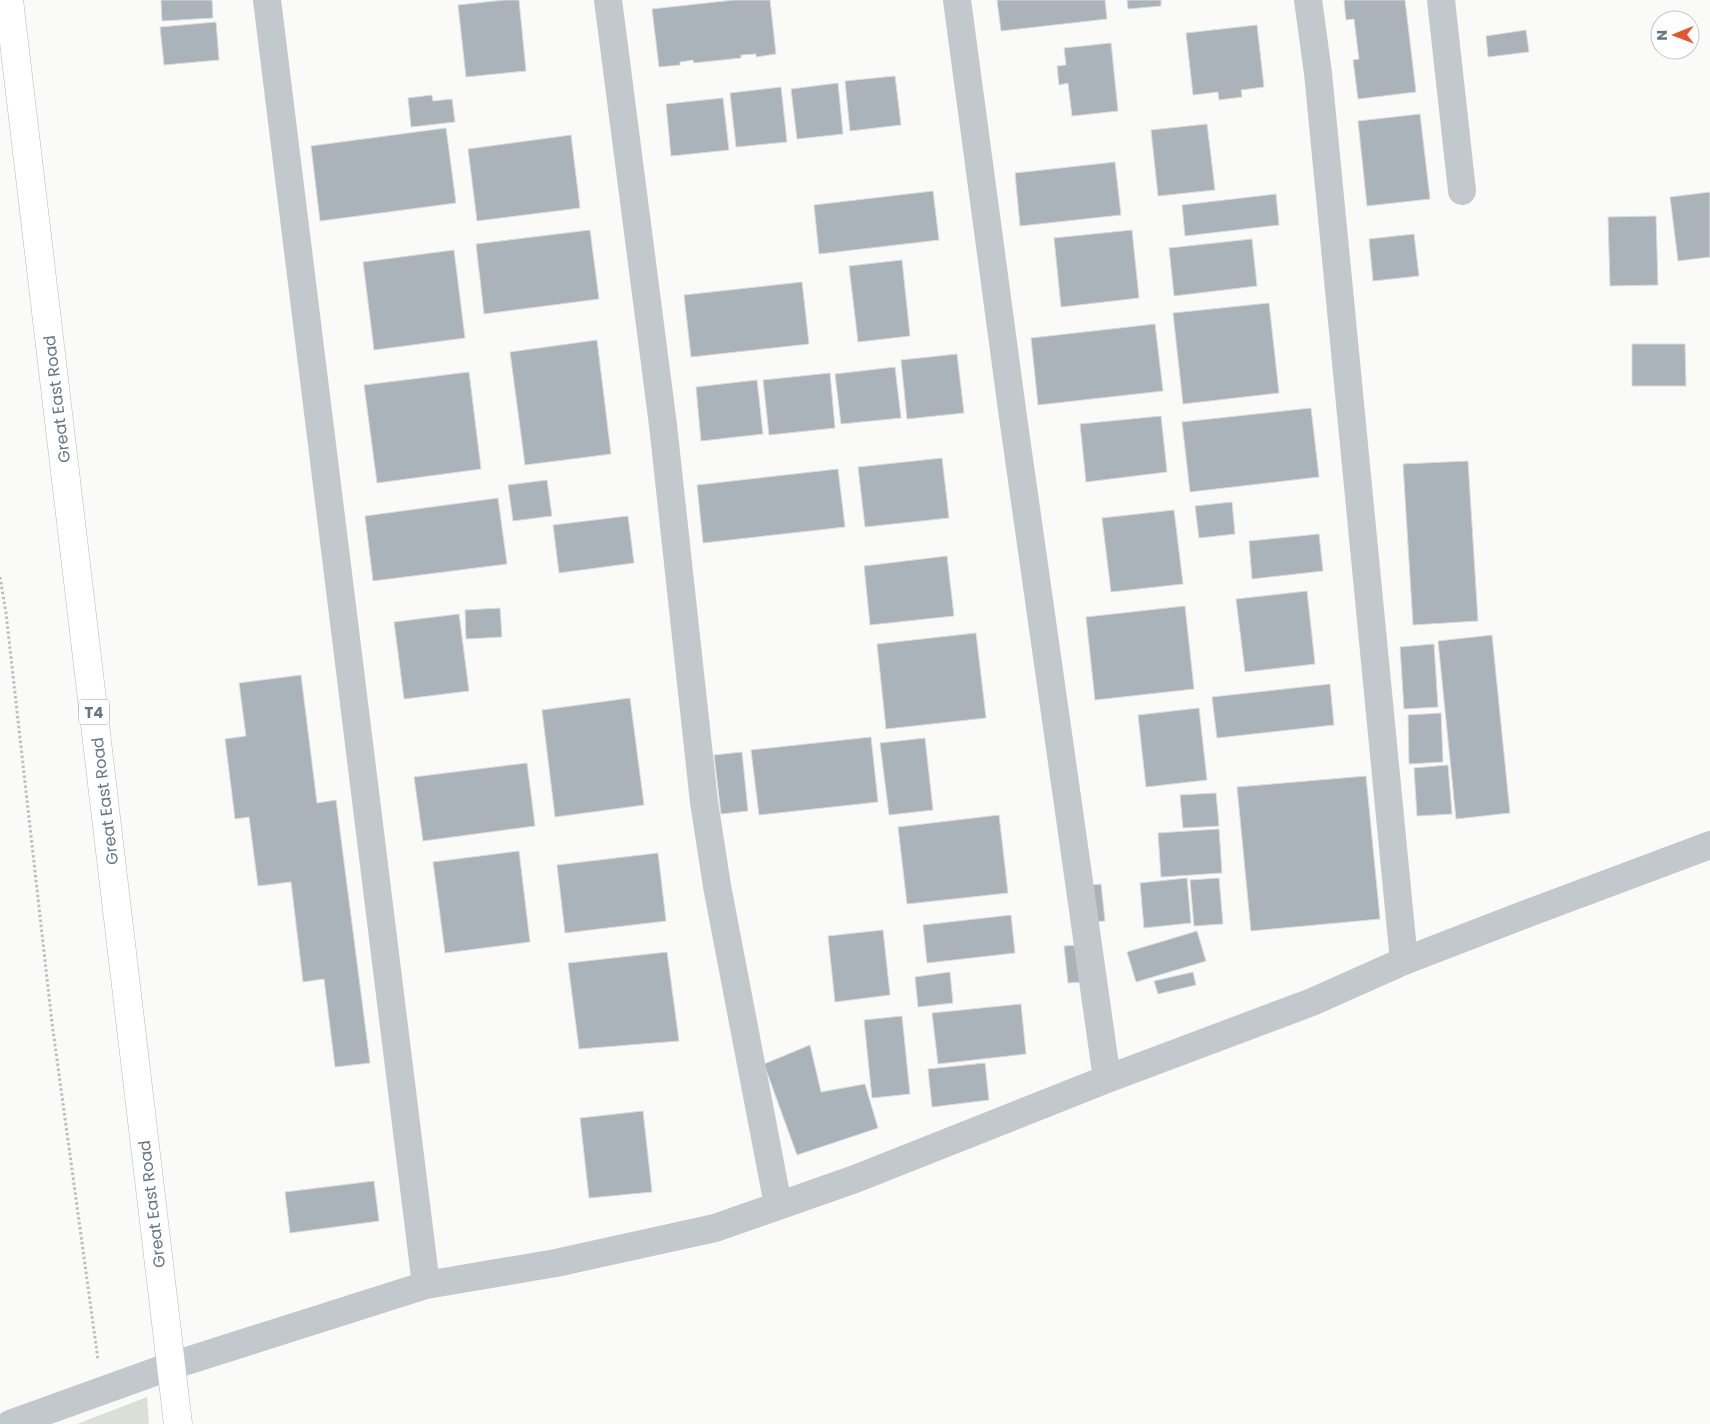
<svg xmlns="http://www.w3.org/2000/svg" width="1710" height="1424" font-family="Poppins,sans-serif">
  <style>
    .green { fill: #dadfd7 }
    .building { fill: #aab3b9; stroke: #dcdcda }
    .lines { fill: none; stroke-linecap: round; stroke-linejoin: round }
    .highway-casing { stroke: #b4b9bd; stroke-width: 29 }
    .path { stroke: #bbbfc2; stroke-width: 3; stroke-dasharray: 2.5 2.5; stroke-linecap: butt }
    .minor { stroke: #c3c8cc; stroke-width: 28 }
    .highway { stroke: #fff; stroke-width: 28 }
    .labels { text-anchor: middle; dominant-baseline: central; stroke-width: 5; stroke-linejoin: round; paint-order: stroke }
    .shield { fill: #fff; stroke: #939fa8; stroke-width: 1 }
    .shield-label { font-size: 15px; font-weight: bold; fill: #657683 }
    .street-label { font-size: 16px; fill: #657683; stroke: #fff }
  </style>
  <rect width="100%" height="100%" fill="#fafaf8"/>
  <path class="green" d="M 147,1397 L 149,1424 L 77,1424 Z"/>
  <path class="building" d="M 161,0 L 212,0 L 213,18 L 162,21 Z
    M 504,0 L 519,0 L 526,71 L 466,77 L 458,5 Z
    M 734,0 L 770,0 L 776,54 L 756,57 L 756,54 L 741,55 L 741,58 L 694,63 L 693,60 L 680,62 L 680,65 L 659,67 L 652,9 Z
    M 997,0 L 1105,0 L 1107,19 L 1001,31 Z
    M 1127,0 L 1161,0 L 1161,6 L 1128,9 Z
    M 1344,0 L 1405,0 L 1416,92 L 1358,99 L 1353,60 L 1359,59 L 1354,19 L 1346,20 Z
    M 216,22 L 219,60 L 164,65 L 160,27 Z
    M 1257,25 L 1264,87 L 1241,90 L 1242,97 L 1219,100 L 1218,92 L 1193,95 L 1186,33 Z
    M 1526,30 L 1529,52 L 1488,57 L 1486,36 Z
    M 1111,43 L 1118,111 L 1072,116 L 1068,83 L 1059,85 L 1057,66 L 1066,65 L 1064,48 Z
    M 895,76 L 901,125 L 850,131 L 845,81 Z
    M 838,83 L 843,134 L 797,139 L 791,89 Z
    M 781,87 L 787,142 L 736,147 L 730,93 Z
    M 432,95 L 433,101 L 452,99 L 455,122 L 411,127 L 408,98 Z
    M 723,98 L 729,150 L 671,156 L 666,104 Z
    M 1420,114 L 1430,199 L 1367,206 L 1358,121 Z
    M 1207,124 L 1215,190 L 1158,196 L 1151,130 Z
    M 446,128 L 456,203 L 320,221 L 311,146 Z
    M 571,135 L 580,208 L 477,221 L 468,149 Z
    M 1115,162 L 1121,215 L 1020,226 L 1015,173 Z
    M 933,191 L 939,240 L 819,254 L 814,205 Z
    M 1710,192 L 1710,257 L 1678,261 L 1670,197 Z
    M 1276,194 L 1279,225 L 1185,236 L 1182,205 Z
    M 1656,216 L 1658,285 L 1610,286 L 1608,217 Z
    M 590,230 L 599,299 L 484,314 L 476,244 Z
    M 1132,230 L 1139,298 L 1061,307 L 1054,238 Z
    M 1414,234 L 1419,276 L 1373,281 L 1369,239 Z
    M 1252,239 L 1257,286 L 1174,296 L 1169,248 Z
    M 454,250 L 465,338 L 374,350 L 363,262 Z
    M 902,260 L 910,336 L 858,342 L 849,266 Z
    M 802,282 L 809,344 L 691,357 L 684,295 Z
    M 1269,303 L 1279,393 L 1183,404 L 1173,313 Z
    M 1155,324 L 1163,391 L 1038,405 L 1031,338 Z
    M 597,340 L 611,454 L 525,465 L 510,352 Z
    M 1632,344 L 1685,344 L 1686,386 L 1632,386 Z
    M 957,354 L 964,413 L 907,419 L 901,360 Z
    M 895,367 L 901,418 L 841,424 L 835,374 Z
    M 469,372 L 481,469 L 377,483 L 364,385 Z
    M 830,373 L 835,428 L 769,435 L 763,380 Z
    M 757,380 L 763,434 L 701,441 L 696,387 Z
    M 1311,408 L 1319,477 L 1190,492 L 1182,422 Z
    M 1161,416 L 1167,472 L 1086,482 L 1080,424 Z
    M 942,458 L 949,518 L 865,527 L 858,467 Z
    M 1468,461 L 1478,621 L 1413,625 L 1403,464 Z
    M 838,469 L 845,527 L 703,543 L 697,485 Z
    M 547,480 L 552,516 L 513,521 L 508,485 Z
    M 498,498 L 507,564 L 373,581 L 365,516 Z
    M 1232,502 L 1235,534 L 1199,538 L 1195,506 Z
    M 1174,510 L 1183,584 L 1111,592 L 1102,518 Z
    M 628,516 L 634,563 L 559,573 L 553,525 Z
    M 1319,534 L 1323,571 L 1252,579 L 1249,541 Z
    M 947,556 L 954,616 L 870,625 L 864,566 Z
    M 1307,591 L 1315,664 L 1245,672 L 1236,599 Z
    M 1185,606 L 1194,689 L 1095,700 L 1086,617 Z
    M 500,608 L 502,637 L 466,639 L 465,610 Z
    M 459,614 L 469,691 L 404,699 L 394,622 Z
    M 976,633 L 986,718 L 886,729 L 877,644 Z
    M 1492,635 L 1510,813 L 1456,819 L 1438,641 Z
    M 1434,644 L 1438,707 L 1404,709 L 1400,647 Z
    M 301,675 L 317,803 L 336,800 L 370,1063 L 335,1067 L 324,979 L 303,982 L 291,882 L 258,886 L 249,817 L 235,819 L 225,739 L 246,736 L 239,683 Z
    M 1330,684 L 1334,725 L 1217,738 L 1212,697 Z
    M 630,698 L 644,805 L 555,817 L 542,710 Z
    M 1199,708 L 1207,780 L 1146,787 L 1138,715 Z
    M 1441,713 L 1443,762 L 1409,764 L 1408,715 Z
    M 871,737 L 878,802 L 759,815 L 751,750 Z
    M 925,738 L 933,810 L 889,815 L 880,743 Z
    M 742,752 L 748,811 L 721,814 L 714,755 Z
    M 527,763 L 535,826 L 423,841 L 414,777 Z
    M 1448,765 L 1452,814 L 1417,816 L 1414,768 Z
    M 1366,776 L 1380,919 L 1251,931 L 1237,787 Z
    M 1216,793 L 1219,826 L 1183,828 L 1180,795 Z
    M 999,815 L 1008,893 L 907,904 L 898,827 Z
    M 1219,829 L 1222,873 L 1161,877 L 1158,833 Z
    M 519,851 L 530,942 L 445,953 L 433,862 Z
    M 658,853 L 666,921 L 565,933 L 557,865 Z
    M 1187,878 L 1191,923 L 1144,928 L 1140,883 Z
    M 1219,878 L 1223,924 L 1194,926 L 1190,880 Z
    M 1101,884 L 1105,921 L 1088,922 L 1085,886 Z
    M 1011,915 L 1015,953 L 927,963 L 923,925 Z
    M 883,930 L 890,995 L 835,1002 L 828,936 Z
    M 1197,931 L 1206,961 L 1136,982 L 1127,952 Z
    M 1078,945 L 1082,982 L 1068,983 L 1064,946 Z
    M 667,952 L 679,1041 L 579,1049 L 568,963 Z
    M 950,972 L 953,1003 L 918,1007 L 915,977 Z
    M 1193,972 L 1196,985 L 1158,994 L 1154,981 Z
    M 1021,1004 L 1026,1054 L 938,1064 L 932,1013 Z
    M 902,1016 L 910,1094 L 872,1098 L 864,1020 Z
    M 810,1045 L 821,1092 L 865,1084 L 878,1128 L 797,1155 L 764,1064 Z
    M 985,1063 L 989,1100 L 932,1107 L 928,1069 Z
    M 643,1111 L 652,1192 L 589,1198 L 580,1118 Z
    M 374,1181 L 379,1221 L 290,1233 L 285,1192 Z"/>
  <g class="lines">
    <g class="highway-casing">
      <path id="highway" d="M 9,0 L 178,1424"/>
    </g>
    <path class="path" d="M 0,577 L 6,613 L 52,1023 L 98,1360"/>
    <path class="minor" d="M 267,0 L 426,1285
      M 608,0 L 663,425 L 704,802 L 717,886 L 778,1205
      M 957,0 L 1013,417 L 1107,1079
      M 1308,0 L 1318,73 L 1404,961
      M 1441,0 L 1462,191
      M 10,1424 L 171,1366 L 426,1285 L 556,1263 L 715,1228 L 855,1179 L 1107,1079 L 1312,1002 L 1404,961 L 1534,911 L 1710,845"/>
    <use href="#highway" class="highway"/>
  </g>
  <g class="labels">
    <rect class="shield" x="79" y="699.5" width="30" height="25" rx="4"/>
    <g class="shield-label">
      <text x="94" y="712">T4</text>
    </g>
    <g class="street-label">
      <text transform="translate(57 399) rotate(-97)">Great East Road</text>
      <text transform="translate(105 801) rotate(-97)">Great East Road</text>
      <text transform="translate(152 1204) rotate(-97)">Great East Road</text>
    </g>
  </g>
  <g transform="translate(1675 35) rotate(269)"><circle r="24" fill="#ffffff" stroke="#c1c8cd"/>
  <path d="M0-4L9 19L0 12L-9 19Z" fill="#e4572e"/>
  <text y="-8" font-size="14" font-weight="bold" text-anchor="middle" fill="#657683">N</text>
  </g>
</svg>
